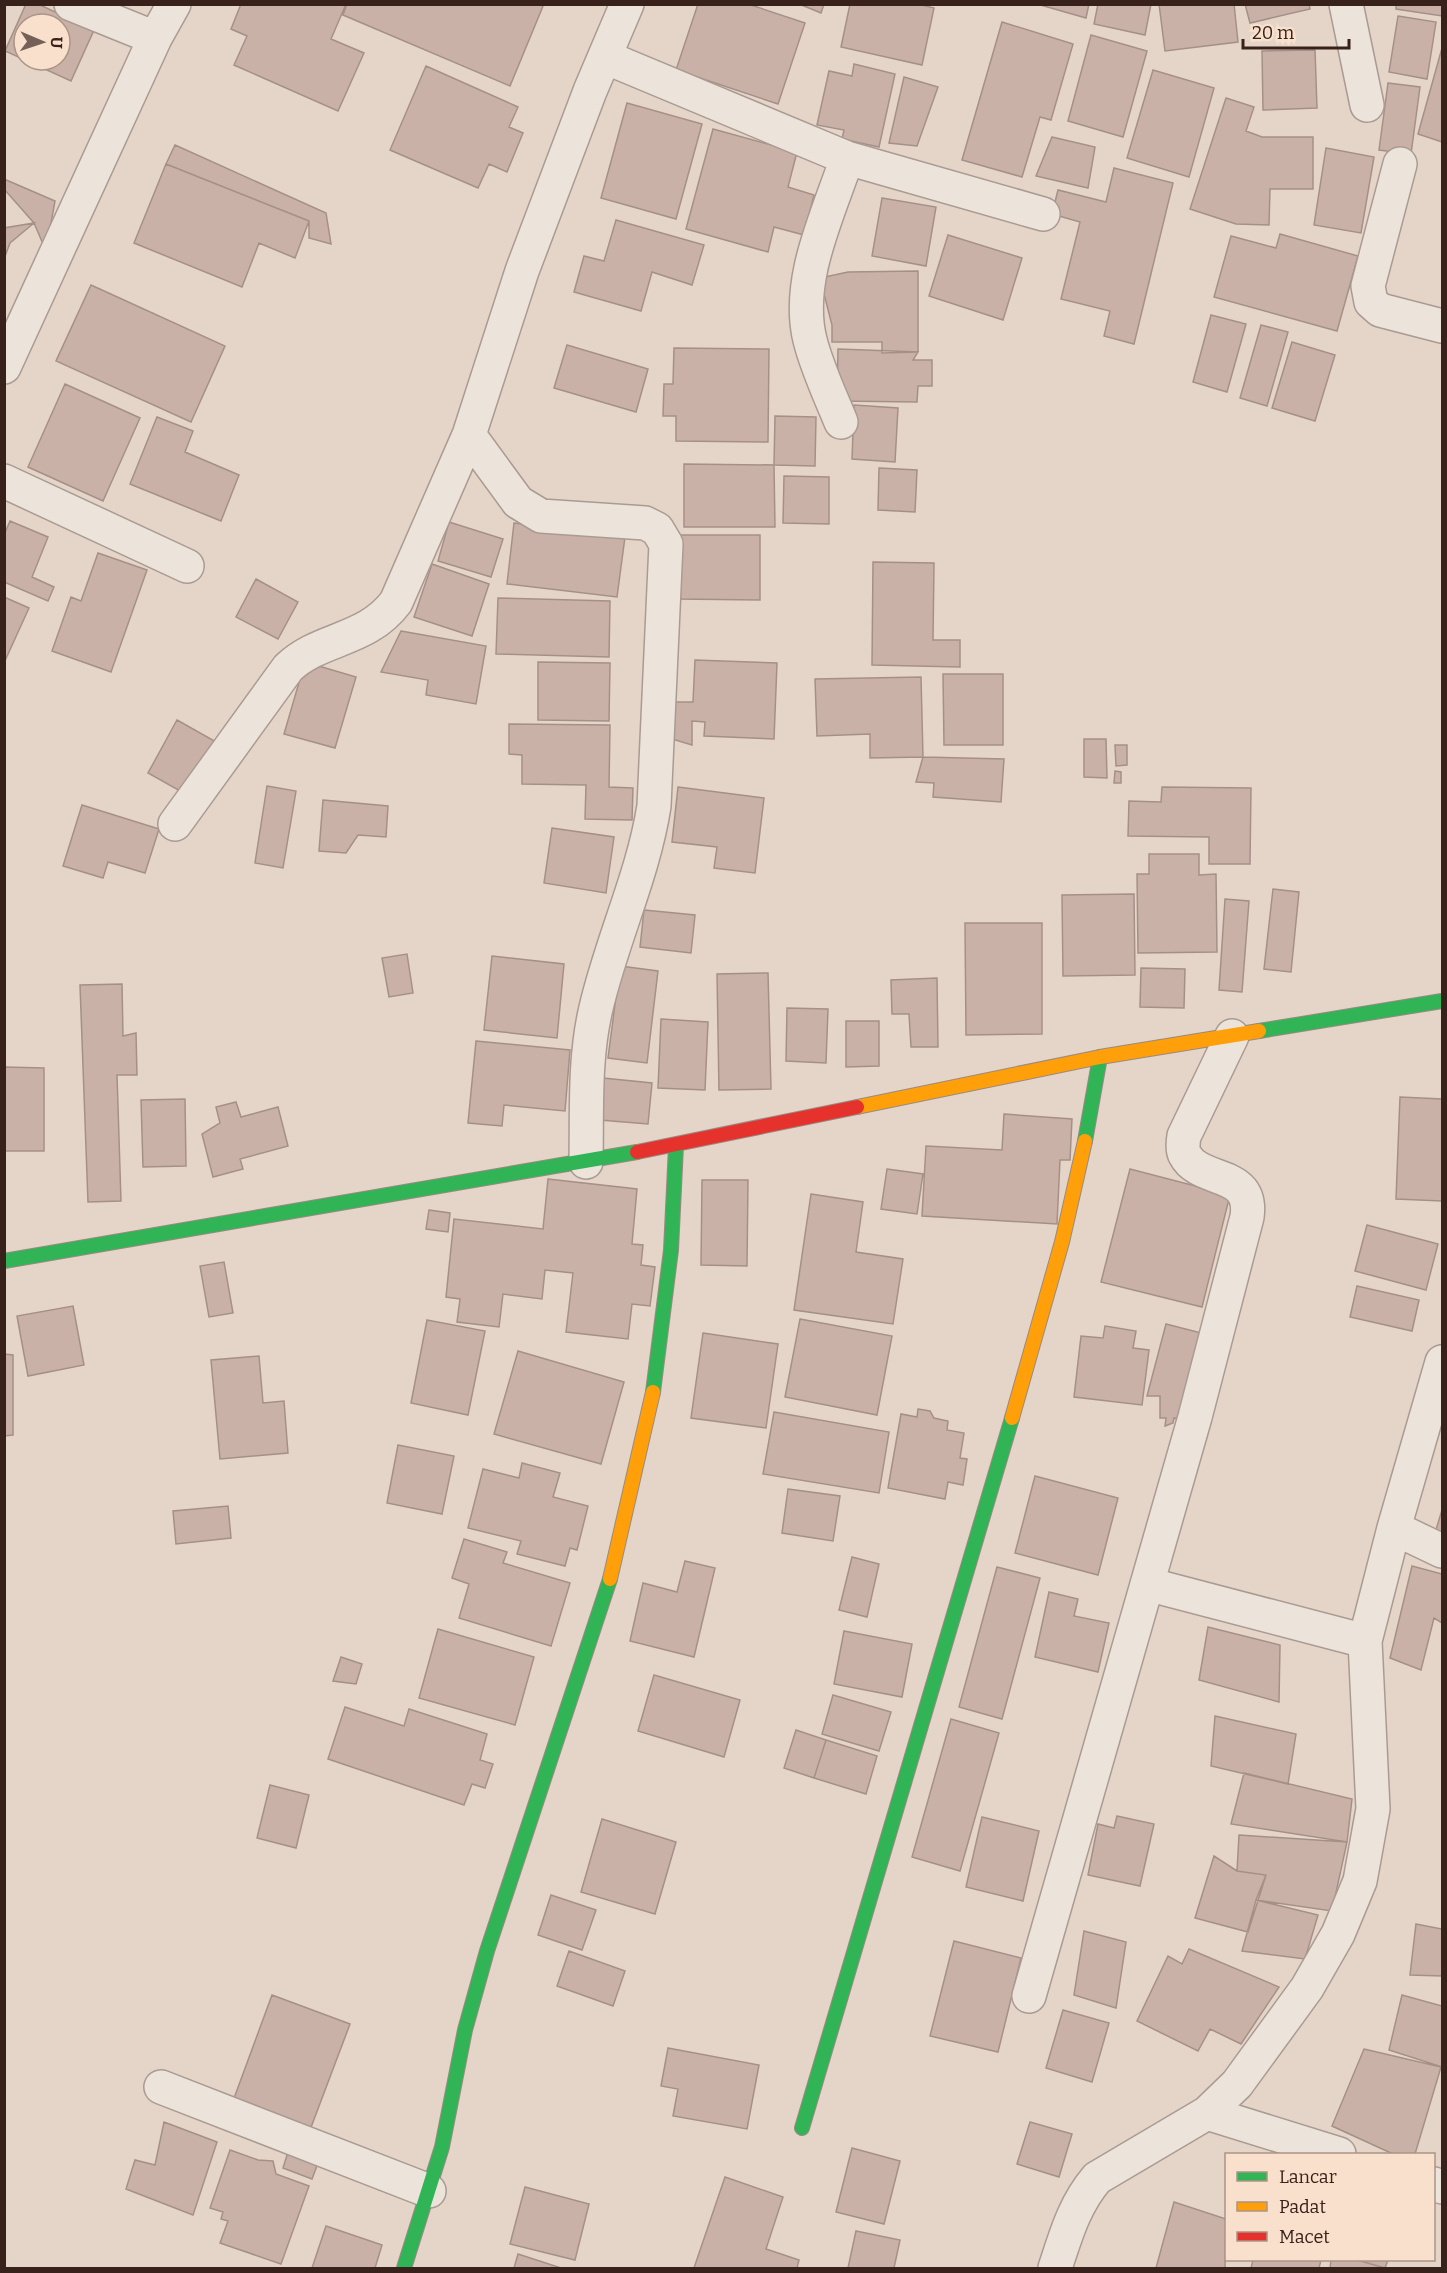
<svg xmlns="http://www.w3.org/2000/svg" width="1447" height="2273" font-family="Bitter,serif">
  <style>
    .building { fill: #cab1a8; stroke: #a59088; stroke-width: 1.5; fill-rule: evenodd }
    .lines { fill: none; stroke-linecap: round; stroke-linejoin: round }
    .street-casing { stroke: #aa9b92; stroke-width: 36 }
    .fast-casing { stroke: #998a82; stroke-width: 16 }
    .slow-casing { stroke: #998a82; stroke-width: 16 }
    .jam-casing { stroke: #998a82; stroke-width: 16 }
    .street { stroke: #ece3db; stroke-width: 33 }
    .fast { stroke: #30b455; stroke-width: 14 }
    .slow { stroke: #ff9f0a; stroke-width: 14 }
    .jam { stroke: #e5322d; stroke-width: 14 }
  </style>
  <rect width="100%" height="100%" fill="#e5d5c8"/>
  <path class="building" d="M 26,4 L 38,4 L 94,30 L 71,81 L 5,51 ZM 24,24 L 60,24 L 60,60 L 24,60 Z
    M 241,4 L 346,4 L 331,39 L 364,53 L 338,111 L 234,65 L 247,36 L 231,29 Z
    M 347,4 L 539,4 L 543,6 L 510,86 L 343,15 Z
    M 698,4 L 748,4 L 805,23 L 778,104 L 676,70 Z
    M 799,4 L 824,4 L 821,13 Z
    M 850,4 L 918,4 L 934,8 L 922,65 L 841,47 Z
    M 1037,4 L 1089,4 L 1086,18 Z
    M 1098,4 L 1151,4 L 1145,35 L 1094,24 Z
    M 1159,4 L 1234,4 L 1238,42 L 1165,51 Z
    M 1245,4 L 1309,4 L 1310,9 L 1250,23 Z
    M 1396,4 L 1442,4 L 1442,16 L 1396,9 Z
    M 1398,16 L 1436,22 L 1427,79 L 1389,72 Z
    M 1002,22 L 1073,44 L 1051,120 L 1040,117 L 1022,177 L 962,160 Z
    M 1091,35 L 1147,51 L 1123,137 L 1068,121 Z
    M 1442,48 L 1442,142 L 1418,134 Z
    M 1315,50 L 1317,108 L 1263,110 L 1262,51 Z
    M 854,64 L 895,74 L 879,147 L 842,139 L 844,130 L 817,125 L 829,71 L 852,76 Z
    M 426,66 L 518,107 L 509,127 L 523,133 L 507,172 L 489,164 L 478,188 L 390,150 Z
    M 1153,70 L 1214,88 L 1189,177 L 1127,158 Z
    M 904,77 L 938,87 L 917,146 L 889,143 Z
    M 1388,83 L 1420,87 L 1411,154 L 1379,150 Z
    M 1226,98 L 1254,107 L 1246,131 L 1262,137 L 1313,137 L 1313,189 L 1270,189 L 1269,225 L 1236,224 L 1190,209 Z
    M 627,103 L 702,124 L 676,219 L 601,198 Z
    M 713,129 L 797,152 L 788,187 L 814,195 L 804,235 L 774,227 L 768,252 L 686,229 Z
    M 1052,137 L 1095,147 L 1088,188 L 1036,176 Z
    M 175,145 L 326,213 L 331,244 L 309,238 L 309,221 L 166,164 Z
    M 1326,148 L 1374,157 L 1361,233 L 1314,225 Z
    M 166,164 L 309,221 L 295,258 L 259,243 L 242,287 L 134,243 Z
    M 1114,168 L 1173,183 L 1134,344 L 1104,336 L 1110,311 L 1061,299 L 1080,222 L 1052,214 L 1058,190 L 1106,202 Z
    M 4,179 L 55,201 L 46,251 L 34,223 L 4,189 Z
    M 882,198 L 936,207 L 926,266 L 872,256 Z
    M 616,220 L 704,245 L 692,285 L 652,272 L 641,311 L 574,292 L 584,256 L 604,261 Z
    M 34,223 L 10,243 L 4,259 L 4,228 Z
    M 1280,234 L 1358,256 L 1337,331 L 1214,297 L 1231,236 L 1276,248 Z
    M 948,235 L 1022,258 L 1003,320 L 929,296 Z
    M 918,271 L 918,352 L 882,353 L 882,342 L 832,342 L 832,325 L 820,278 L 848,272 Z
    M 91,285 L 225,346 L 191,422 L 56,361 Z
    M 1211,315 L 1246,324 L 1227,392 L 1193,382 Z
    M 1261,325 L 1288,332 L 1267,406 L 1240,398 Z
    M 1292,342 L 1335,355 L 1315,421 L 1272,408 Z
    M 567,345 L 648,369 L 636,412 L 554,388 Z
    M 674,348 L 769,349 L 768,442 L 676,441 L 676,416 L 663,416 L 664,384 L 673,384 Z
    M 838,349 L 918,352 L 913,360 L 932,360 L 932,386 L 918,386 L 917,402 L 837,401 Z
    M 65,384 L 140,418 L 103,501 L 28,467 Z
    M 854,405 L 898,408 L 895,462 L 852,459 Z
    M 775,416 L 816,417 L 815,466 L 774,465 Z
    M 157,417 L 193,431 L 185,452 L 239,475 L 221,521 L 130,484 Z
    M 684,464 L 774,465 L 775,527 L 684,527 Z
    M 879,468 L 917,470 L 915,512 L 878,510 Z
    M 784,476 L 829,477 L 829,524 L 783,523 Z
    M 10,521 L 48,537 L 32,577 L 54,587 L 48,601 L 4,582 L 4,535 Z
    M 449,522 L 503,539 L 491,577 L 438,561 Z
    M 514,523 L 625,537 L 617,597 L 507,584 Z
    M 678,535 L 760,535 L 760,600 L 677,599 Z
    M 98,553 L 147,570 L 111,672 L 52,651 L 71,597 L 81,601 Z
    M 873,562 L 934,563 L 933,640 L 960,640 L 960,667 L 872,665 Z
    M 432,564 L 489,584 L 472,636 L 414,617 Z
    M 256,579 L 298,602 L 278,639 L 236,617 Z
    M 4,597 L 29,608 L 4,663 Z
    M 498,598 L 610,601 L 609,657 L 496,654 Z
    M 401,631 L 486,646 L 476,704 L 426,695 L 428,680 L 381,672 Z
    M 695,660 L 777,663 L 774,739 L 704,736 L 705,722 L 692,721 L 692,745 L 672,739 L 673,702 L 693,702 Z
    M 305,662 L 356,677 L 335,748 L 284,734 Z
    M 538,662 L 610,663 L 609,721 L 538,720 Z
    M 943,674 L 1003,674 L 1003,745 L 944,745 Z
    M 921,677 L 923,757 L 870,758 L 870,734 L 817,736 L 815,679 Z
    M 177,720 L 218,743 L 189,796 L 148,773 Z
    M 509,724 L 610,725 L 609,787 L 633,788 L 632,820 L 585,819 L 586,785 L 522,784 L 522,755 L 509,754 Z
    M 1084,739 L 1106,739 L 1107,778 L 1084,777 Z
    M 1115,745 L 1127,745 L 1127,765 L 1116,766 Z
    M 923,757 L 1004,759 L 1001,802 L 933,797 L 934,783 L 916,782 Z
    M 1115,771 L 1121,772 L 1121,783 L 1114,783 Z
    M 267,786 L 296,791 L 283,868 L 255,863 Z
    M 678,787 L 764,798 L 755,873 L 714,868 L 717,847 L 672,842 Z
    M 1162,787 L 1251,788 L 1250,864 L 1209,864 L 1209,837 L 1128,836 L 1129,801 L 1161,802 Z
    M 323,800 L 388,806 L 386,837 L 358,835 L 346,853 L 319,851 Z
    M 82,805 L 159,829 L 145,873 L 108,862 L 103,878 L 63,866 Z
    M 552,828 L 614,837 L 606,893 L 544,883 Z
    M 1149,854 L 1199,854 L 1199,875 L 1216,874 L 1217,952 L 1138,953 L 1137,874 L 1149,874 Z
    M 1273,889 L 1299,892 L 1291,972 L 1264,969 Z
    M 1134,894 L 1135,975 L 1063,976 L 1062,895 Z
    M 1225,899 L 1249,901 L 1242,992 L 1219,990 Z
    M 644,910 L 695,915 L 691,953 L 640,947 Z
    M 965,923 L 1042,923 L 1042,1034 L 966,1035 Z
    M 407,954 L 413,993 L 389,997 L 382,958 Z
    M 492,956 L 564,964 L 557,1038 L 484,1030 Z
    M 620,966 L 658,971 L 647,1063 L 608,1058 Z
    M 1141,968 L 1185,969 L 1184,1008 L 1140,1007 Z
    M 768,973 L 771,1089 L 719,1090 L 717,974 Z
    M 937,978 L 938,1047 L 911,1047 L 909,1014 L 892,1014 L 891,980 Z
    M 122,984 L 123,1036 L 136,1033 L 137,1075 L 117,1075 L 121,1201 L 88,1202 L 80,985 Z
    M 787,1008 L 828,1009 L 826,1063 L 786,1061 Z
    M 661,1019 L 708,1022 L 705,1090 L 658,1088 Z
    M 846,1021 L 879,1021 L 879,1066 L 846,1067 Z
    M 476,1041 L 570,1050 L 565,1111 L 504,1105 L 502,1126 L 468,1123 Z
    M 4,1067 L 44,1068 L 44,1151 L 4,1151 Z
    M 603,1078 L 652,1083 L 648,1124 L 600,1120 Z
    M 1400,1097 L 1442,1099 L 1442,1201 L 1396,1199 Z
    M 185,1099 L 186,1166 L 143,1167 L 141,1100 Z
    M 236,1102 L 241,1117 L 278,1107 L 288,1146 L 240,1159 L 243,1169 L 213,1177 L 202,1134 L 220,1123 L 216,1107 Z
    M 1004,1114 L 1072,1119 L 1070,1160 L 1060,1160 L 1057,1224 L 922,1216 L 926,1146 L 1002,1150 Z
    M 887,1169 L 923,1174 L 917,1214 L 881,1209 Z
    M 1130,1169 L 1230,1195 L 1202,1307 L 1101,1282 Z
    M 548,1179 L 637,1189 L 632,1244 L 643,1245 L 641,1265 L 655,1267 L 650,1306 L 632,1304 L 628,1339 L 566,1332 L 573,1273 L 545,1270 L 542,1299 L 503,1294 L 499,1327 L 457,1322 L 460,1299 L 446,1297 L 454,1219 L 543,1229 Z
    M 702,1180 L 748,1180 L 747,1266 L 701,1265 Z
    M 811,1194 L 863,1202 L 856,1252 L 903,1259 L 893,1324 L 794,1310 Z
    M 429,1210 L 450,1213 L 448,1232 L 426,1229 Z
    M 1367,1225 L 1438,1244 L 1426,1290 L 1355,1271 Z
    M 224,1262 L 233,1313 L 209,1317 L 200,1266 Z
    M 1357,1286 L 1419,1300 L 1412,1331 L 1350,1317 Z
    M 73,1306 L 84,1365 L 28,1376 L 17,1316 Z
    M 800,1319 L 892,1336 L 877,1415 L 785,1397 Z
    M 427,1320 L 485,1331 L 468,1415 L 411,1403 Z
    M 1166,1324 L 1209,1335 L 1187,1421 L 1174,1418 L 1173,1423 L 1165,1426 L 1166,1418 L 1160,1418 L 1160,1396 L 1147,1396 Z
    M 1105,1326 L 1136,1331 L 1133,1348 L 1149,1350 L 1142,1405 L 1074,1397 L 1081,1336 L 1103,1338 Z
    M 703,1333 L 778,1344 L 766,1428 L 691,1418 Z
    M 518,1351 L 624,1382 L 601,1464 L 494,1434 Z
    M 4,1354 L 13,1355 L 13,1435 L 4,1436 Z
    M 259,1356 L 263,1403 L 284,1401 L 288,1453 L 220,1459 L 211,1360 Z
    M 918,1409 L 930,1411 L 934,1418 L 948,1421 L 947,1430 L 964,1433 L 960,1458 L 967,1459 L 963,1485 L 948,1482 L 945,1499 L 888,1488 L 901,1414 L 917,1417 Z
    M 774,1412 L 889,1432 L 879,1493 L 763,1474 Z
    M 398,1445 L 454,1456 L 442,1514 L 387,1503 Z
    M 522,1463 L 560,1473 L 553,1497 L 588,1506 L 577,1550 L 570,1548 L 565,1566 L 517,1554 L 521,1541 L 468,1528 L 483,1469 L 519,1478 Z
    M 1035,1476 L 1118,1498 L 1098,1575 L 1015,1553 Z
    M 788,1489 L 840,1496 L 833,1541 L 782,1533 Z
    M 228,1506 L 231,1538 L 176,1544 L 173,1511 Z
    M 1442,1510 L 1442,1535 L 1435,1533 Z
    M 464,1539 L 507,1552 L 503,1563 L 570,1583 L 551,1646 L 459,1618 L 469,1584 L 452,1578 Z
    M 852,1557 L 879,1564 L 867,1617 L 839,1610 Z
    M 685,1561 L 715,1568 L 694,1657 L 630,1641 L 643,1583 L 677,1592 Z
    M 1412,1566 L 1442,1574 L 1442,1623 L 1434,1618 L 1421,1670 L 1390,1658 Z
    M 997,1567 L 1040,1578 L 1002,1719 L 959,1707 Z
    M 1049,1592 L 1078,1599 L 1074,1616 L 1109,1623 L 1098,1672 L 1035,1657 Z
    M 1208,1627 L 1280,1645 L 1279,1702 L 1199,1680 Z
    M 438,1629 L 534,1657 L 515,1725 L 419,1698 Z
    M 844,1631 L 912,1644 L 902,1697 L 834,1684 Z
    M 341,1657 L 362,1664 L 356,1684 L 333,1681 Z
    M 654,1675 L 740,1700 L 724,1757 L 638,1731 Z
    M 833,1695 L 891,1712 L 879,1751 L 822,1734 Z
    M 345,1707 L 404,1726 L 409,1709 L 487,1734 L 480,1760 L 493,1764 L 485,1788 L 472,1784 L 464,1805 L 328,1759 Z
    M 1215,1716 L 1296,1734 L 1288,1784 L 1211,1766 Z
    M 951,1719 L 999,1733 L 960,1871 L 912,1857 Z
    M 796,1730 L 826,1740 L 814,1778 L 784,1768 Z
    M 826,1740 L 877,1756 L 866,1794 L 814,1778 Z
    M 1244,1773 L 1352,1799 L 1347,1842 L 1231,1824 Z
    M 270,1785 L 309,1795 L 296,1848 L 257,1838 Z
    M 1117,1816 L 1154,1824 L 1140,1886 L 1088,1875 L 1098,1824 L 1114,1828 Z
    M 982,1817 L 1039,1831 L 1023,1901 L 966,1887 Z
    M 602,1819 L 676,1842 L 655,1914 L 581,1892 Z
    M 1239,1835 L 1347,1842 L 1332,1911 L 1256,1900 L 1266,1875 L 1237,1871 Z
    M 1214,1856 L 1237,1871 L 1266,1875 L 1248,1932 L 1195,1918 Z
    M 551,1895 L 596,1910 L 582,1950 L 538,1935 Z
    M 1256,1900 L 1318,1915 L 1305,1959 L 1242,1951 Z
    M 1416,1924 L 1442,1929 L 1442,1976 L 1410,1975 Z
    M 1084,1931 L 1126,1942 L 1116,2008 L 1074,1995 Z
    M 954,1941 L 1021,1958 L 998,2052 L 930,2036 Z
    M 1189,1949 L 1279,1987 L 1241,2044 L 1210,2029 L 1198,2051 L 1137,2021 L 1168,1956 L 1182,1964 Z
    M 569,1951 L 625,1971 L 613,2006 L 557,1986 Z
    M 272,1995 L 350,2024 L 310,2130 L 233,2101 Z
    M 1402,1995 L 1442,2006 L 1442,2067 L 1389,2050 Z
    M 1063,2010 L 1109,2023 L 1092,2082 L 1046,2068 Z
    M 668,2048 L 759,2065 L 747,2129 L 673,2116 L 678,2089 L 661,2086 Z
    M 1364,2049 L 1441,2067 L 1415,2154 L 1393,2154 L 1332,2126 Z
    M 164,2122 L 217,2142 L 193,2215 L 126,2189 L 135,2160 L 155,2165 Z
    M 1030,2122 L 1072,2134 L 1059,2177 L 1017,2164 Z
    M 852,2148 L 900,2161 L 884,2224 L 836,2212 Z
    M 230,2150 L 258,2160 L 273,2161 L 276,2174 L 309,2186 L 281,2264 L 220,2243 L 228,2221 L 221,2219 L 223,2212 L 210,2208 Z
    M 288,2152 L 318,2163 L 312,2179 L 283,2168 Z
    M 725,2177 L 783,2197 L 766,2249 L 799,2260 L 797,2268 L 694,2268 Z
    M 525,2187 L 589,2204 L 575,2260 L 510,2244 Z
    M 1174,2202 L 1226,2219 L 1225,2268 L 1156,2268 Z
    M 326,2226 L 382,2245 L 375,2268 L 312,2268 Z
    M 856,2231 L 900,2240 L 894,2268 L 848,2268 Z
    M 518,2254 L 561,2268 L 514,2268 Z
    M 1253,2260 L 1321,2260 L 1319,2268 L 1251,2268 Z
    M 1331,2260 L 1357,2260 L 1385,2268 L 1330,2268 Z
    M 1357,2260 L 1388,2260 L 1385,2268 Z"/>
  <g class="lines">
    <g class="street-casing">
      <path id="street" d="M 71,4 L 155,38
        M 1346,4 L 1367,105
        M 605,57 L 847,158 L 1043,214
        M 1400,164 L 1368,286 L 1371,302 L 1380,310 L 1442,326
        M 4,367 L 155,38 L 174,4
        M 841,422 C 830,395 817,368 810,340 C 795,280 829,213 847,158
        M 469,435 L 518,502 L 541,516 L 645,523 L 657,529 L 666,544 L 654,806 C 643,876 612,939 596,1008 C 584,1058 587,1111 586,1162
        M 4,481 L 187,566
        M 175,824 L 288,668 C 320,637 366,642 396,602 L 469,435 L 522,271 L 590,91 L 627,4
        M 1394,1528 L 1442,1551
        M 1147,1584 L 1365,1641
        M 1029,1996 L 1195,1417 L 1247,1217 C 1254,1169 1200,1184 1185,1155 C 1182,1150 1183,1142 1184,1136 L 1232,1036
        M 161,2087 L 429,2191
        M 1207,2113 L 1339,2154
        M 1434,2184 L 1442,2187
        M 1055,2268 C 1066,2235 1074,2205 1097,2178 L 1207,2113 L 1237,2084 L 1307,1988 L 1338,1934 L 1360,1881 L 1373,1809 L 1365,1641 L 1394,1528 L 1442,1362"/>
    </g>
    <g class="fast-casing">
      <path id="fast" d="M 1259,1031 L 1442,1001
        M 1085,1141 L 1100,1057
        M 4,1261 L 637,1152
        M 653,1392 L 671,1250 L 676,1146
        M 802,2128 L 1012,1418
        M 404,2268 L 442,2147 L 465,2030 L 487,1951 L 610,1579"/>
    </g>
    <g class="slow-casing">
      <path id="slow" d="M 857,1107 L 1100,1057 L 1259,1031
        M 1012,1418 L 1062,1242 L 1085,1141
        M 610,1579 L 653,1392"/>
    </g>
    <g class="jam-casing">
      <path id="jam" d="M 637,1152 L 857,1107"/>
    </g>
    <use href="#street" class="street"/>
    <use href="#fast" class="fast"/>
    <use href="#slow" class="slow"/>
    <use href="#jam" class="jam"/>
  </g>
  <rect width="1447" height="2273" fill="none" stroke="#38211a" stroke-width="12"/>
  <rect x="1225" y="2153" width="210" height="108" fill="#f9e0cc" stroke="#ac9485" stroke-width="1.5"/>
  <rect x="1237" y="2172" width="30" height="9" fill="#30b455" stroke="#ac9485" stroke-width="1.5"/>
  <text x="1279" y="2183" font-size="18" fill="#38211a">Lancar</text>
  <rect x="1237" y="2202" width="30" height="9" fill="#ff9f0a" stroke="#ac9485" stroke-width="1.5"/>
  <text x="1279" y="2213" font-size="18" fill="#38211a">Padat</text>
  <rect x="1237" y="2232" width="30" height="9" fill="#e5322d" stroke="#ac9485" stroke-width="1.5"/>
  <text x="1279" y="2243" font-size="18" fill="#38211a">Macet</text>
  <g transform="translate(42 42) rotate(92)"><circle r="28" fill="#f9e0cc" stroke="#ac9485" stroke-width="1.5"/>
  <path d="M0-4.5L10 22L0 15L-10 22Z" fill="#756057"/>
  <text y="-9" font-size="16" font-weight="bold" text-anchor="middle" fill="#38211a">U</text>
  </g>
  <path d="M1243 39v9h106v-9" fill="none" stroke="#38211a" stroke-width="3"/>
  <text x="1252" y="39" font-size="18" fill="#38211a" stroke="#f9e0cc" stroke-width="4.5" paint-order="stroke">20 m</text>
</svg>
